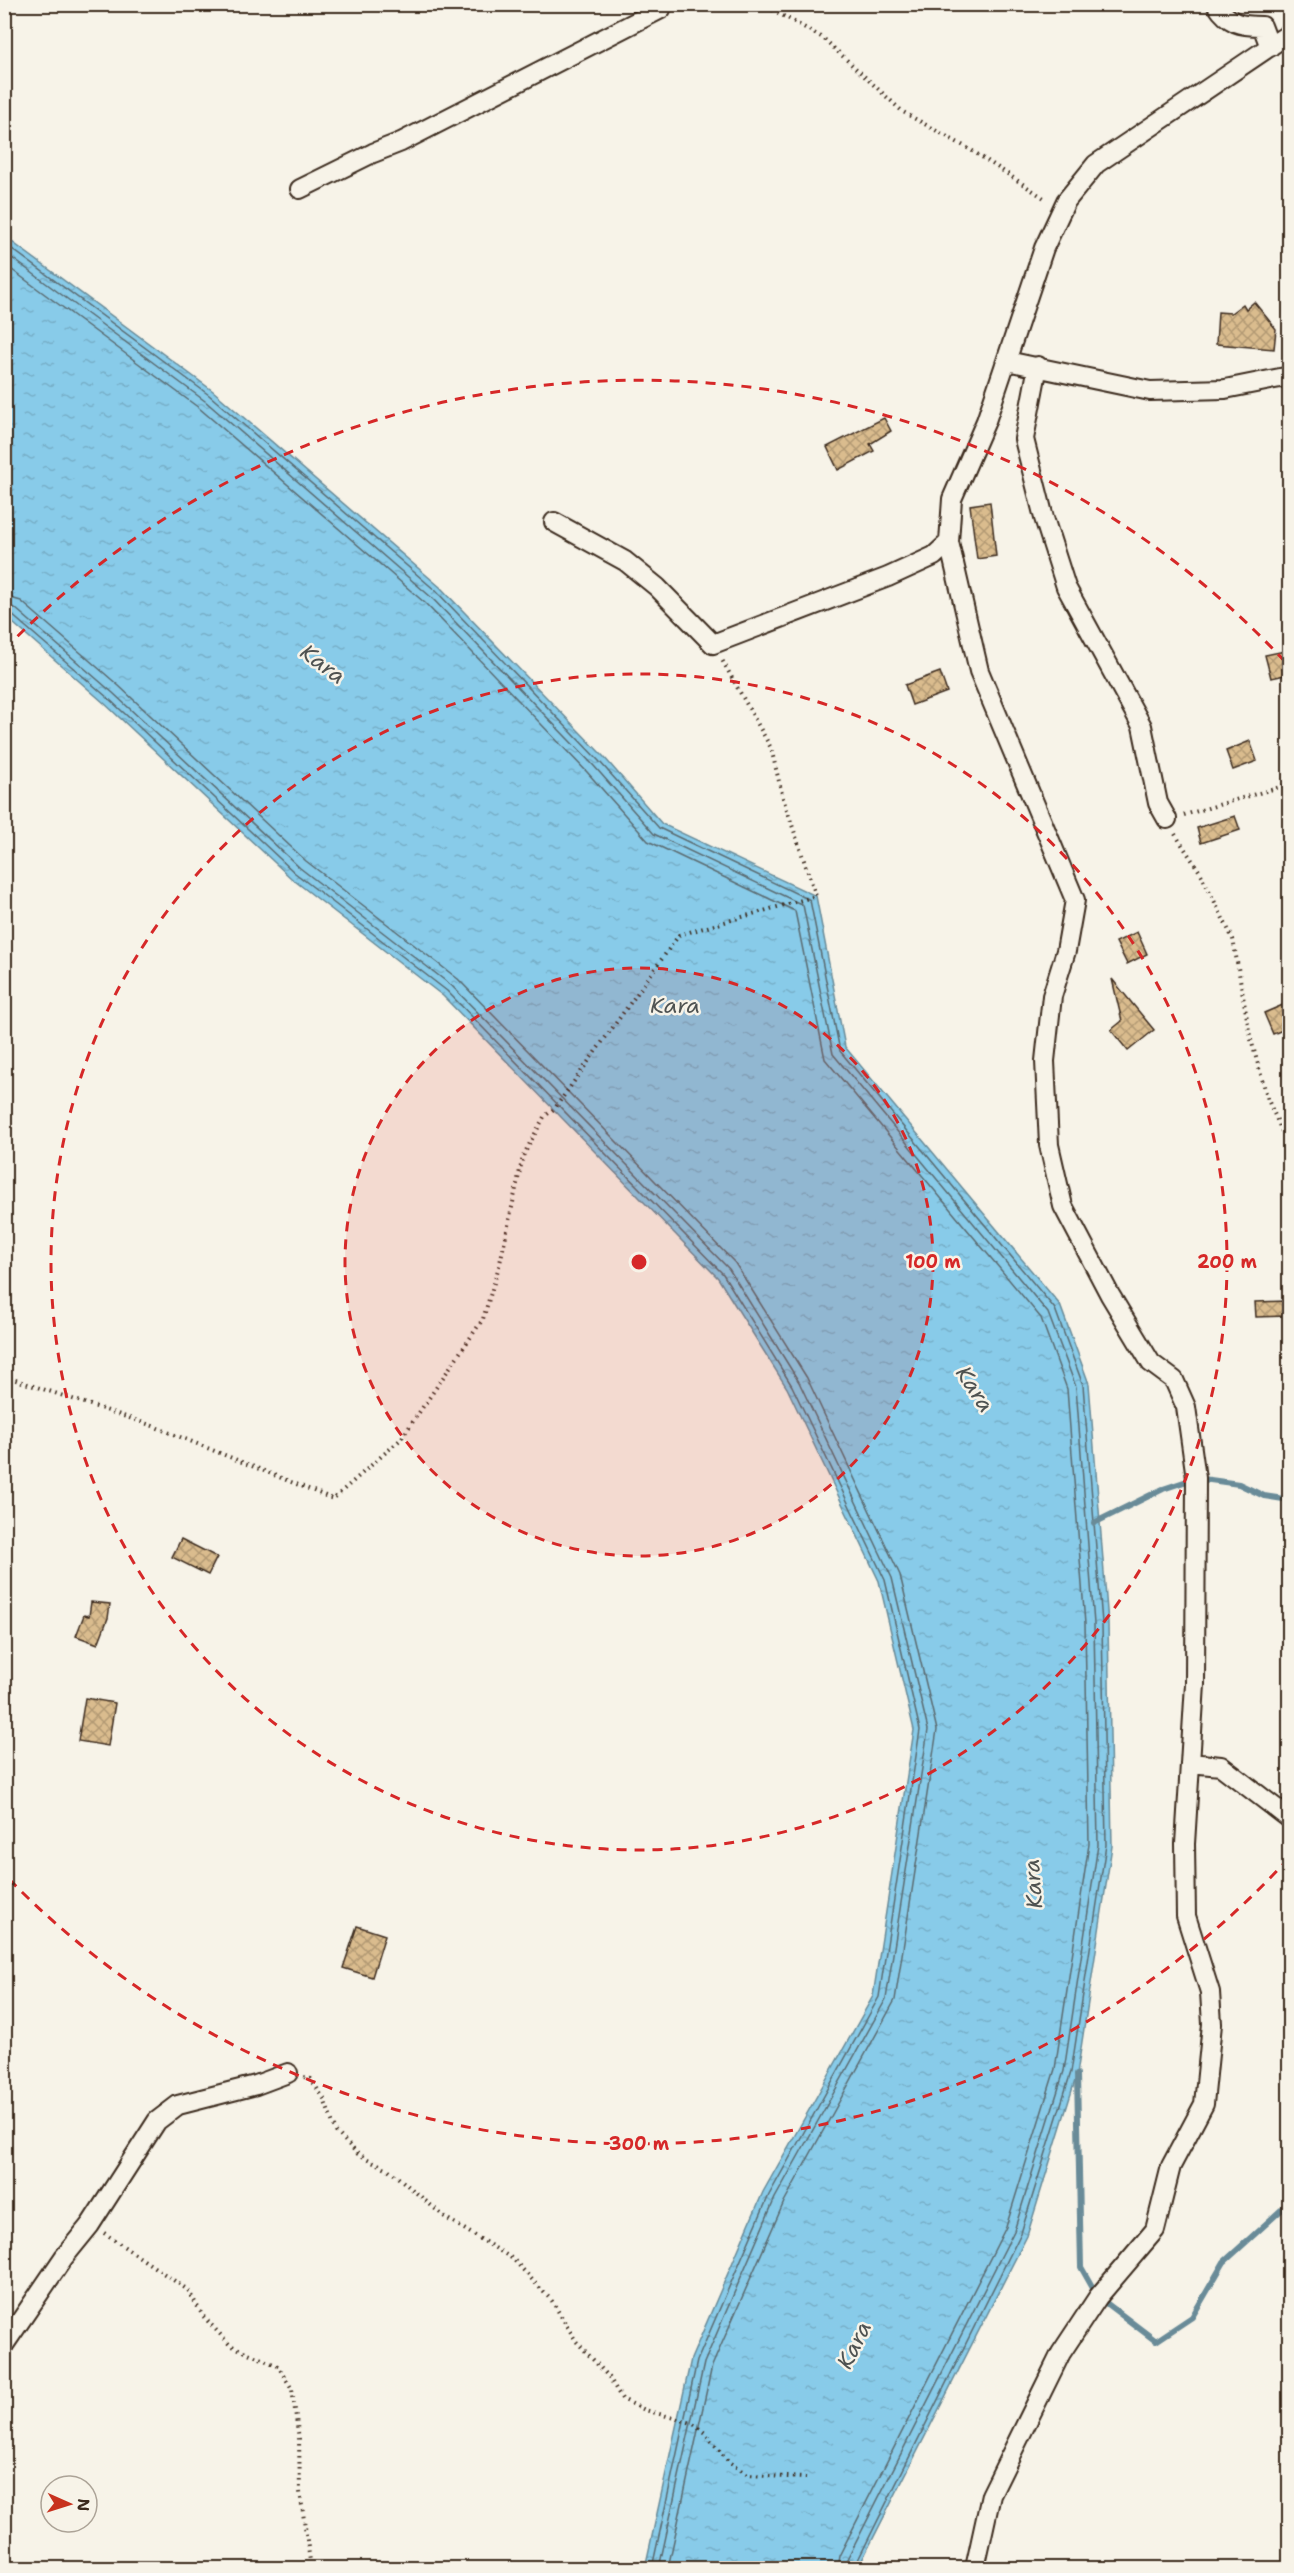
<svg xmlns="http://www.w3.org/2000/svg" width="1294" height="2573" font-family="'Shantell Sans',sans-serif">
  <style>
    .water { fill: url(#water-ripples); stroke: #698b98; stroke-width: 1.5 }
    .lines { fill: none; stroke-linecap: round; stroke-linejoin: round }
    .shore { stroke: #5a6a6f; stroke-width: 1.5 }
    .stream { stroke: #698b98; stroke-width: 6 }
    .building { fill: url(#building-cross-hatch); stroke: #3b2a1e; stroke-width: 1.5 }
    .minor-casing { stroke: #3b2a1e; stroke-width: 22 }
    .path { stroke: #3b2a1e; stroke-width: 4; stroke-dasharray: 1.5 4.5; stroke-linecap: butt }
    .minor { stroke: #f7f3e8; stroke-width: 18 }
    .ring { fill: none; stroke: #d62828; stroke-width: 3; stroke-dasharray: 10 8 }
    .labels { text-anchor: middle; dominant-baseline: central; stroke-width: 5; stroke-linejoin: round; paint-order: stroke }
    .water-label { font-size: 22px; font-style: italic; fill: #4e5251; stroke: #f7f3e8 }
    .centre { fill: #d62828; stroke: #f7f3e8; stroke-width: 3 }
    .ring-label { font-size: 18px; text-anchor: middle; font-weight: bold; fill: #d62828; stroke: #f7f3e8; stroke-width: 5; stroke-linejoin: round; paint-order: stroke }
  </style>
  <defs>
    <pattern id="water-ripples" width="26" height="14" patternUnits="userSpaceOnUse" patternTransform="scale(1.5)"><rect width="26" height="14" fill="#88cbe9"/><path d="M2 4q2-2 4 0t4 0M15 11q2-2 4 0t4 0" fill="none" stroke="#76aec7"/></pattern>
    <pattern id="building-cross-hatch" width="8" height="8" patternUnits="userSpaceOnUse" patternTransform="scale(1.5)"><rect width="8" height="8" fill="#dabc8e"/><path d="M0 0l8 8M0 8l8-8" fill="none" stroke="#b29973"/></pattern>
  </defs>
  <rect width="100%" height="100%" fill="#f7f3e8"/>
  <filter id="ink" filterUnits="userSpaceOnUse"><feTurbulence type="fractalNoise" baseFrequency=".0167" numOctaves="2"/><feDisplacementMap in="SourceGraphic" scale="12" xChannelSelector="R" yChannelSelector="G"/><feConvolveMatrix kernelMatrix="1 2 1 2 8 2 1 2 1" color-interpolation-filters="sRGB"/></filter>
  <g filter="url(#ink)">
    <path class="water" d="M 4,236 L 213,391 L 440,587 L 604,757 L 662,824 L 816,896 L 845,1047 L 1060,1305 L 1089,1384 L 1108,1623 L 1112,1846 L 1077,2074 L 1027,2236 L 858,2568 L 645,2568 L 691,2359 L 763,2192 L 873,1996 L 914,1730 L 879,1581 L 787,1388 L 718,1278 L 443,996 L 291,878 L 104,703 L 5,616 Z"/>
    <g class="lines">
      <path class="shore" d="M 4,243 L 209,395 L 436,591 L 599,761 L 659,828 L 810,900 L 840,1051 L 1055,1309 L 1083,1385 L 1102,1623 L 1106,1845 L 1071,2072 L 1021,2233 L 854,2568
        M 4,252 L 205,401 L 431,597 L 594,766 L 654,834 L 803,905 L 833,1054 L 1048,1313 L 1076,1387 L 1094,1624 L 1098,1845 L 1064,2071 L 1014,2231 L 847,2560 L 846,2568
        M 4,264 L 199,408 L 425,603 L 587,772 L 648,841 L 795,911 L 825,1059 L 1041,1318 L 1067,1389 L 1085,1624 L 1089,1844 L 1055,2069 L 1006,2227 L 839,2556 L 837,2568
        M 4,596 L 21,601 L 119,686 L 306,861 L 458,979 L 735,1263 L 807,1378 L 900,1575 L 937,1730 L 895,2000 L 784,2202 L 712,2366 L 668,2568
        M 4,605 L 15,608 L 113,693 L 300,868 L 452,986 L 729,1269 L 799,1382 L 892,1578 L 928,1730 L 886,1999 L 775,2198 L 704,2363 L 659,2568
        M 4,612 L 11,614 L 108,698 L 295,873 L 447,991 L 723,1274 L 792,1386 L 885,1580 L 920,1730 L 879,1997 L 769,2195 L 697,2361 L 652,2568"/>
      <path class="stream" d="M 1094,1523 L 1163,1489 L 1196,1478 L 1239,1484 L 1264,1496 L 1290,1500
        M 1077,2074 L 1081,2267 L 1098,2297 L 1156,2341 L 1192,2317 L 1224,2262 L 1290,2202"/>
    </g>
    <path class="building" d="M 1254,302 L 1276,329 L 1274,349 L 1216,344 L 1218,312 L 1231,313 L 1243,304 L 1246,309 Z
      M 884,418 L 891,431 L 870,444 L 874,451 L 838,470 L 827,447 Z
      M 990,502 L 996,556 L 977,559 L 970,505 Z
      M 1290,650 L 1290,674 L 1271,678 L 1265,655 Z
      M 940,672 L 947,692 L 912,705 L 905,685 Z
      M 1250,741 L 1257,761 L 1233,770 L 1226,751 Z
      M 1235,816 L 1240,830 L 1201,843 L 1197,828 Z
      M 1137,932 L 1147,954 L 1127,964 L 1116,942 Z
      M 1112,979 L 1154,1030 L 1128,1051 L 1111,1030 L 1122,1021 Z
      M 1290,1002 L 1290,1027 L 1273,1034 L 1264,1013 Z
      M 1287,1301 L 1287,1316 L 1256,1317 L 1255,1302 Z
      M 181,1539 L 217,1557 L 208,1575 L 172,1557 Z
      M 91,1602 L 110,1604 L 108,1618 L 98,1644 L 76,1636 L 84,1615 L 89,1616 Z
      M 85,1698 L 115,1703 L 108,1746 L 78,1741 Z
      M 357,1926 L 385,1935 L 372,1977 L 343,1968 Z"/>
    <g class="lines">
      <g class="minor-casing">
        <path id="minor" d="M 1216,4 C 1229,24 1240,26 1262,26 L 1270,47
          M 300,189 L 373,153 L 401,142 L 661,9 L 661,4
          M 1007,361 L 1150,391 L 1225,389 L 1290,376
          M 1038,366 L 1024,439 L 1044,518 L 1066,587 L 1142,726 L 1158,803 L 1167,819
          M 554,522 L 625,561 L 657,587 L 713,644 L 888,577 L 934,556 L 949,542
          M 1190,1763 L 1221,1766 L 1290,1819
          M 4,2345 L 64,2257 L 90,2225 L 157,2121 L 178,2105 L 256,2085 L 288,2073
          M 975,2568 L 991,2495 L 1061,2353 L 1098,2297 L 1155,2230 L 1171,2166 L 1204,2104 L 1212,2024 L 1210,1992 L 1186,1916 L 1185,1844 L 1195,1684 L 1196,1478 L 1186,1407 L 1174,1380 L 1151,1363 L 1110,1295 L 1063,1206 L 1049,1145 L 1045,1061 L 1052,996 L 1066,951 L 1075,900 L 979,671 L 949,542 L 952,499 L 986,421 L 1044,248 L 1066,201 L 1096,164 L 1290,33"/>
      </g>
      <path class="path" d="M 762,4 L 823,38 L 903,112 L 971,150 L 1047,200
        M 1184,815 L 1290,784
        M 1175,834 L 1200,872 L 1233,939 L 1250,1036 L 1268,1100 L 1290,1149
        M 4,1376 L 153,1426 L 333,1499 L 401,1439 L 483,1319 L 500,1263 L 523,1156 L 544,1117 L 555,1108 L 679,935 L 816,896 L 783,798 L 771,748 L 722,660
        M 304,2077 L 311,2079 L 324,2099 L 336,2132 L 358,2154 L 388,2169 L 446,2218 L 513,2259 L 552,2301 L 576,2341 L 609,2377 L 622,2399 L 645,2410 L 692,2423 L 705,2433 L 729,2462 L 748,2475 L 806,2478
        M 104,2233 L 188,2290 L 203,2316 L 230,2345 L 278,2366 L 292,2389 L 299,2439 L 300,2492 L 311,2568"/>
      <use href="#minor" class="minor"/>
    </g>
  </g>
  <circle cx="639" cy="1262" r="294" fill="#d62828" fill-opacity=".12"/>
  <g class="ring">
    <circle cx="639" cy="1262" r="294"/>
    <circle cx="639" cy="1262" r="588"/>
    <path d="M1289 1858A882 882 0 0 1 5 1875M5 649A882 882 0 0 1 1289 666"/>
  </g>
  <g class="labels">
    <g class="water-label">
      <text transform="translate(323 664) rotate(37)">Kara</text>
      <text x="675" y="1005">Kara</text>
      <text transform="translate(975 1389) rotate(57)">Kara</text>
      <text transform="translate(1033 1884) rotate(-94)">Kara</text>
      <text transform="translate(854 2345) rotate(-64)">Kara</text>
    </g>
  </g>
  <circle cx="639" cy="1262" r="9" class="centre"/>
  <g class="ring-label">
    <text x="933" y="1268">100 m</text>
    <text x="1227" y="1268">200 m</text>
    <text x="639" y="2150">300 m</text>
  </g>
  <rect width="1294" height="2573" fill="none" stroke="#f7f3e8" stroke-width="24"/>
  <rect x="12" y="12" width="1270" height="2549" fill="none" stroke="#3b2a1e" stroke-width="2" filter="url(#ink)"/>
  <g transform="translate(69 2504) rotate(93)"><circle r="28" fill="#f7f3e8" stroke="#aca397" stroke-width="1.5"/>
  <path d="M0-4.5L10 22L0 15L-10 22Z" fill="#c8321e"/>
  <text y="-9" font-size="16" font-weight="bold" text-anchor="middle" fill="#3b2a1e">N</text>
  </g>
</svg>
